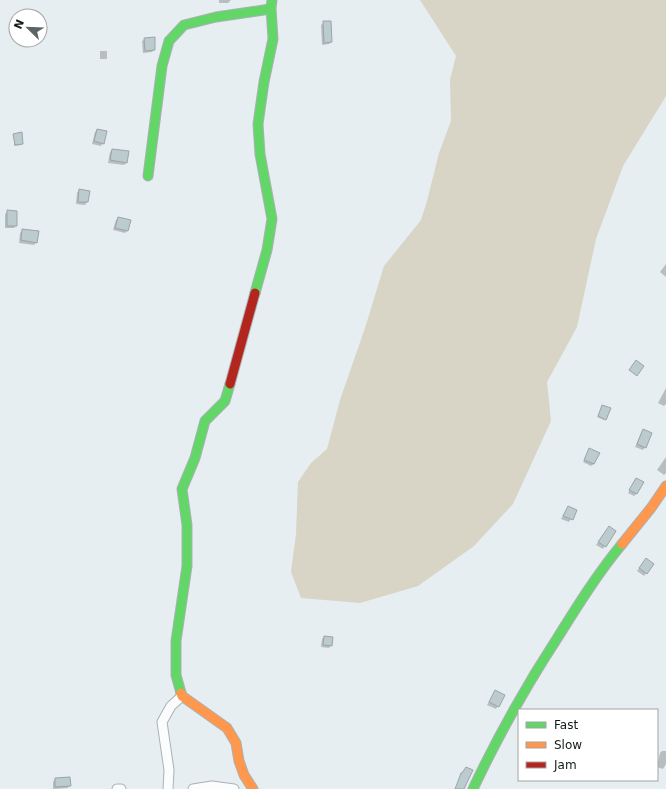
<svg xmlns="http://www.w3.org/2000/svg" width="666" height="789" font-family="'DejaVu Sans',sans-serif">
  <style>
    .green { fill: #d8d4c6 }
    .shadow { fill: #0003 }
    .building { fill: #bbcbce; stroke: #9da4a6 }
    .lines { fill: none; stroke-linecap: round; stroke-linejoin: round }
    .street-casing { stroke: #abb1b3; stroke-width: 11 }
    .fast-casing { stroke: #abb1b3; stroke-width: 11 }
    .slow-casing { stroke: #abb1b3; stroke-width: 11 }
    .jam-casing { stroke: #abb1b3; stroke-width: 11 }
    .street { stroke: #fbfcfd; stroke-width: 9 }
    .fast { stroke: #63d668; stroke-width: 9 }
    .slow { stroke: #ff974d; stroke-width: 9 }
    .jam { stroke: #b3261e; stroke-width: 9 }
  </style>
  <rect width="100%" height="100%" fill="#e6eef1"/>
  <path class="green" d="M 420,0 L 666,0 L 666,96 L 623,166 L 596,239 L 577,327 L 547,382 L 551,421 L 513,504 L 474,546 L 418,586 L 360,603 L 301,598 L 291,572 L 296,534 L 298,482 L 311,463 L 327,449 L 340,400 L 365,328 L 384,266 L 421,220 L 427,201 L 439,153 L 451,121 L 450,80 L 456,56 Z"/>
  <path class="shadow" d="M 219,0 L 231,0 L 228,3 L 219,3 Z
    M 324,22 L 331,42 L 329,44 L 322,45 L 321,25 Z
    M 145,39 L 154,50 L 152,52 L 143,53 L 142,41 Z
    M 100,51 L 107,51 L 107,59 L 100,59 Z
    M 97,130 L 103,143 L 101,146 L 92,144 L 95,132 Z
    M 14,134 L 22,144 L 21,145 L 14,146 Z
    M 113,150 L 126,163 L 124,165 L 108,163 L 110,152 Z
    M 79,190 L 89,192 L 87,202 L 85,205 L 76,204 L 77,193 Z
    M 8,211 L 16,226 L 14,228 L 5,228 L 5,214 Z
    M 118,218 L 127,231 L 125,233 L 113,230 L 116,220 Z
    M 23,230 L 36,242 L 34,245 L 19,243 L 20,233 Z
    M 666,264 L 666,277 L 660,272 Z
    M 666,388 L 666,404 L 664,406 L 658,403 Z
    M 602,407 L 605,419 L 604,420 L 597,417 Z
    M 643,430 L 645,447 L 643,450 L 635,447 L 641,433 Z
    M 590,449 L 594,464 L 591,466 L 583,462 Z
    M 666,457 L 666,473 L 664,475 L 657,470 Z
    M 636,479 L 637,493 L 634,496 L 628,493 Z
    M 568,507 L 576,510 L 569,522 L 561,519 Z
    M 609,527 L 615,531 L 603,549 L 596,545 Z
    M 644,561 L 653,564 L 644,576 L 637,571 Z
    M 324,637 L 331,645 L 329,648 L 321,647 L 322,639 Z
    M 495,691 L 504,696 L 496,709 L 487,705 Z
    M 662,751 L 666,751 L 666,764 L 663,769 L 657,767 L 660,753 Z
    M 69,778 L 70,786 L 67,788 L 53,789 L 53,782 L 55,779 Z"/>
  <path class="building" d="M 323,21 L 331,21 L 332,42 L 324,43 Z
    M 155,37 L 155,50 L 145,51 L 144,38 Z
    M 97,129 L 107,131 L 104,144 L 94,141 Z
    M 22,132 L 23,144 L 15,145 L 13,134 Z
    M 112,149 L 129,151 L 127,163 L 110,160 Z
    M 79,189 L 90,191 L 88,202 L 78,202 Z
    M 7,210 L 17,211 L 17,226 L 7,226 Z
    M 118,217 L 131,220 L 128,231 L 115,228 Z
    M 22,229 L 39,231 L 37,243 L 21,240 Z
    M 636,360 L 644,366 L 637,376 L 629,370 Z
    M 602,405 L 611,408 L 606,420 L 598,416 Z
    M 643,429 L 652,433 L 646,448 L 637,444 Z
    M 589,448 L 600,453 L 594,464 L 584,460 Z
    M 636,478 L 644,482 L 637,494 L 629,490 Z
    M 568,506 L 577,510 L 573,520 L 563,516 Z
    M 609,526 L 616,531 L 606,547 L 598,542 Z
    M 646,558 L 654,564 L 647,574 L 639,568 Z
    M 324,636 L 333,637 L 332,646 L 323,645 Z
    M 495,690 L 505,695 L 499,707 L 489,702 Z
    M 466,767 L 473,770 L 464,789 L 455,789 L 461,773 L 462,773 Z
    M 70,777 L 71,786 L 55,787 L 55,778 Z"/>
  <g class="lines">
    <g class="street-casing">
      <path id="street" d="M 117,789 L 121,789
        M 168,789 L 169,770 L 162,722 L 171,706 L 182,696
        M 193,789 L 212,786 L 234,789"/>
    </g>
    <g class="fast-casing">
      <path id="fast" d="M 148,176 L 162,66 L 169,41 L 184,25 L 216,17 L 264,10 L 271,8 L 272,0
        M 255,293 L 267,250 L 272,219 L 260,154 L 258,124 L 264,82 L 273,39 L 271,8
        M 181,693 L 176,675 L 176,641 L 187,566 L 187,525 L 182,489 L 195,458 L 205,421 L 225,401 L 230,384
        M 473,789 C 498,736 526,686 558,637 C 578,605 598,573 622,544"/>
    </g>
    <g class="slow-casing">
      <path id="slow" d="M 622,544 L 651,508 L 666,486
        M 181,693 L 182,696 L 227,728 L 236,743 L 239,761 L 244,775 L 253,789"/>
    </g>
    <g class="jam-casing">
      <path id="jam" d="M 230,384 L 255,293"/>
    </g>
    <use href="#street" class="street"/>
    <use href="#fast" class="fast"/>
    <use href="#slow" class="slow"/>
    <use href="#jam" class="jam"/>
  </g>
  <rect x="518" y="709" width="140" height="72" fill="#ffffff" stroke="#a1a3a3"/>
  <rect x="526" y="722" width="20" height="6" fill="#63d668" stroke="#a1a3a3"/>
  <text x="554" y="729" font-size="12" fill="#13191a">Fast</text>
  <rect x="526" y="742" width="20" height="6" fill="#ff974d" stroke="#a1a3a3"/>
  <text x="554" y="749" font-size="12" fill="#13191a">Slow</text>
  <rect x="526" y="762" width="20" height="6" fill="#b3261e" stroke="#a1a3a3"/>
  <text x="554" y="769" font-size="12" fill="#13191a">Jam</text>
  <g transform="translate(28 28) rotate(293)"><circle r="19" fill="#ffffff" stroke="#a1a3a3"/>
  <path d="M0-3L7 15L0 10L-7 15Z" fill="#5d6465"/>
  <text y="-6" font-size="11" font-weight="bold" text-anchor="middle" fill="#13191a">N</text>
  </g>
</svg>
